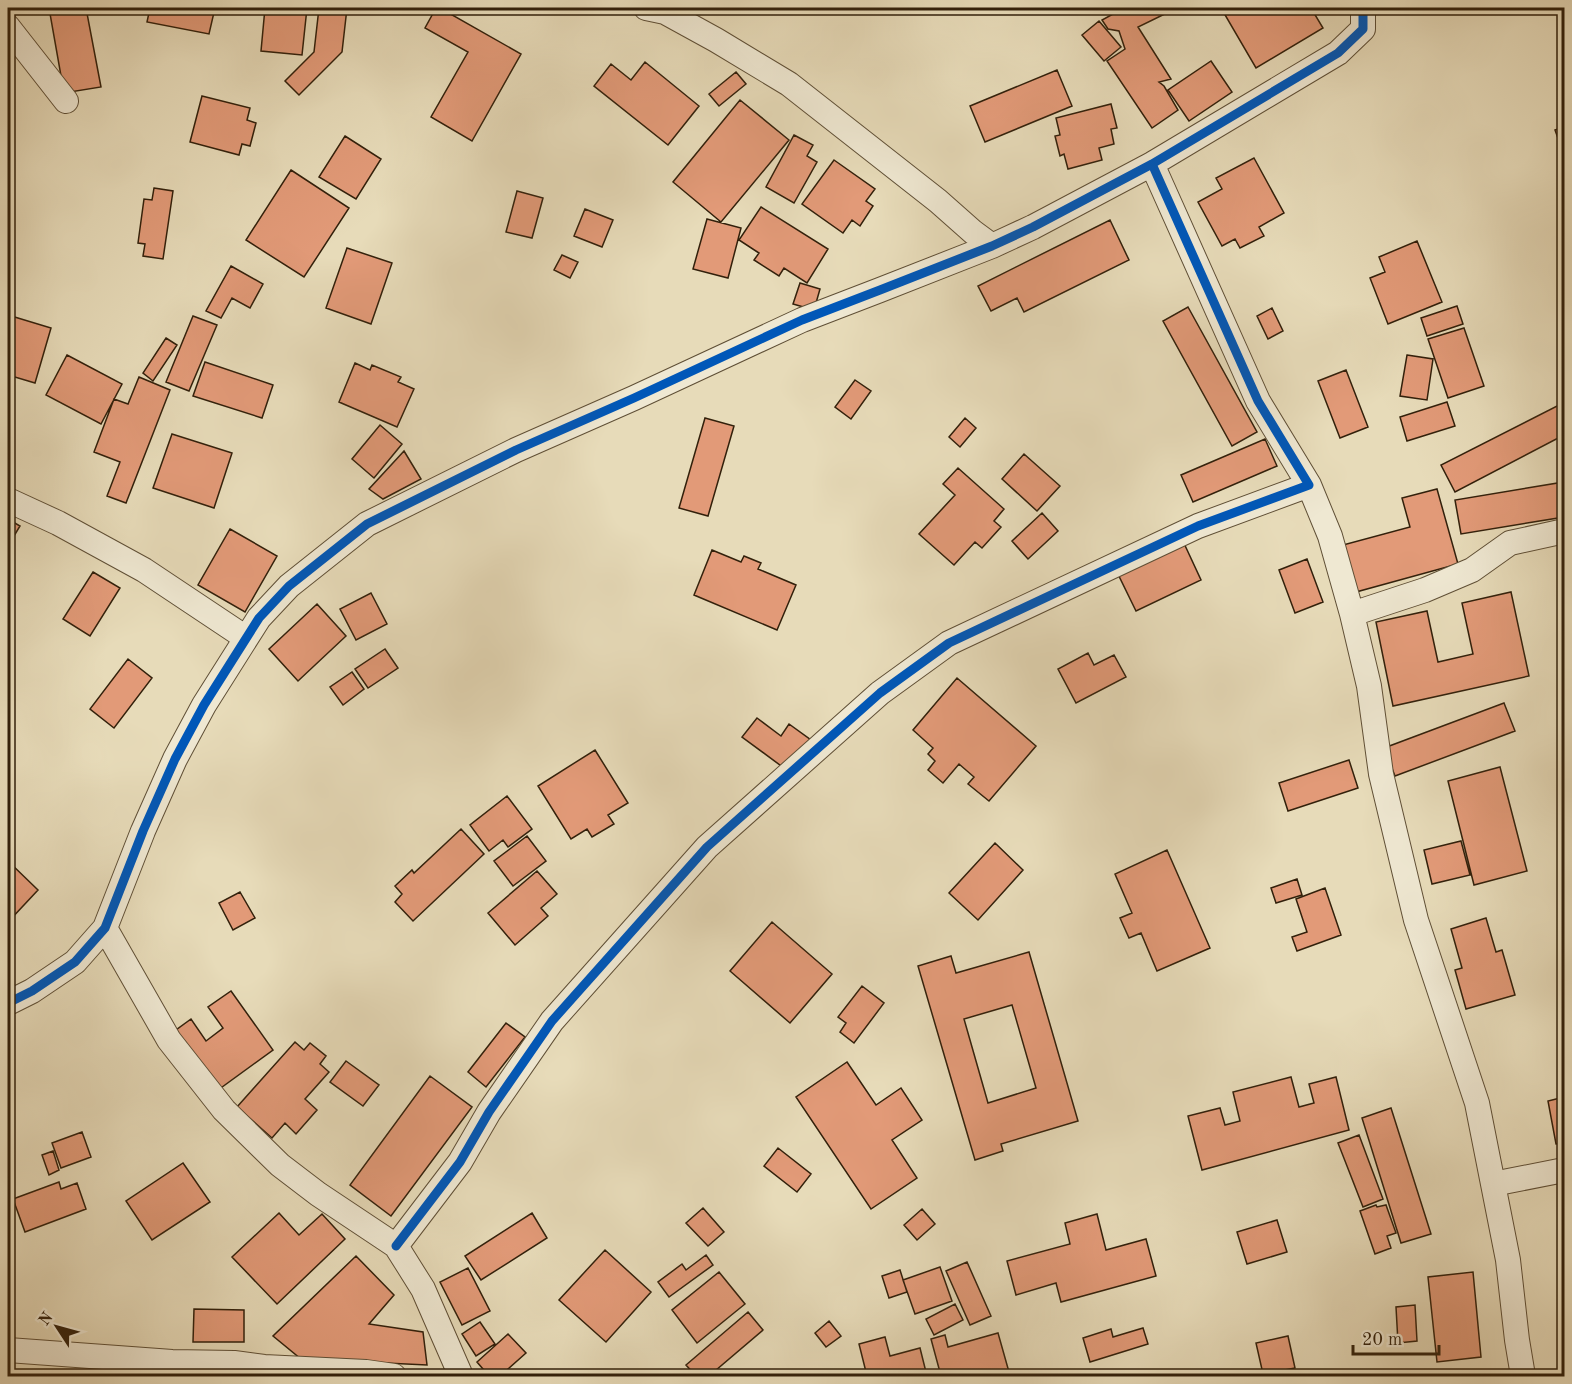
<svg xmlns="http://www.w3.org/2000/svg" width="1572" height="1384" font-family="'Old Standard TT',serif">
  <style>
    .building { fill: #e29a78; stroke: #32200b; stroke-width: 1.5; fill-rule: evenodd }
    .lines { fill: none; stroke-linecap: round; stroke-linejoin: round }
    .street-casing { stroke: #5f4f36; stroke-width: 26 }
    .street { stroke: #efe8d2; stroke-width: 24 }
    .cycleway-casing { stroke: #efe8d2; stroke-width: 13 }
    .cycleway { stroke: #0057b8; stroke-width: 9 }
  </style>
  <rect width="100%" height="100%" fill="#e7dbb9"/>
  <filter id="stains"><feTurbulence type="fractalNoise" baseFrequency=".00333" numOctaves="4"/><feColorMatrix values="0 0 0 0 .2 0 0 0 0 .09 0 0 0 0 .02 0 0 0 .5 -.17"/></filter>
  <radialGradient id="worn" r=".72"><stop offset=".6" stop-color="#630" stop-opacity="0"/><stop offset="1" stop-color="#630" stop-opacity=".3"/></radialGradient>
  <path class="building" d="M 49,8 L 86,8 L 101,87 L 64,93 Z
    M 150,8 L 215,8 L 209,34 L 147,22 Z
    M 265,8 L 307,8 L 302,55 L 261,51 Z
    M 319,8 L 347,8 L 342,52 L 299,95 L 285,81 L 314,52 Z
    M 436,8 L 440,8 L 521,54 L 472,141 L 431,117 L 468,52 L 425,28 Z
    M 1124,8 L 1177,8 L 1138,27 L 1171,79 L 1159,82 L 1164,86 L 1178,110 L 1152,128 L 1107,61 L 1125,49 L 1119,31 L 1108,29 L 1102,20 Z
    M 1221,8 L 1311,8 L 1323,28 L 1256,68 Z
    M 1099,21 L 1121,47 L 1104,61 L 1082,35 Z
    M 1211,61 L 1232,92 L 1189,121 L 1168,90 Z
    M 645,62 L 699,106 L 668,145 L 594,86 L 611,64 L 631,80 Z
    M 1057,70 L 1072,106 L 985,142 L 970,106 Z
    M 736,72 L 746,84 L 719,106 L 709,94 Z
    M 202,96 L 250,108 L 247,120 L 256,123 L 250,146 L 242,144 L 239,155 L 190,142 Z
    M 740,100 L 789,140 L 721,222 L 673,182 Z
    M 1111,104 L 1117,128 L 1111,129 L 1114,144 L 1099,148 L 1102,160 L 1068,169 L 1064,154 L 1060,156 L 1055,136 L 1060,135 L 1056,118 Z
    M 1564,127 L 1564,155 L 1555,130 Z
    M 794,135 L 813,145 L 807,156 L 817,162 L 794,203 L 766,187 Z
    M 345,136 L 381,159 L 356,199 L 319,177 Z
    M 1254,158 L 1284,213 L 1259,227 L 1264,236 L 1240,248 L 1235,239 L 1222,246 L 1198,202 L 1222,189 L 1216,178 Z
    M 834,160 L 875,189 L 866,201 L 873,206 L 860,226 L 852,220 L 843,233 L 802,204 Z
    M 291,170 L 349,208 L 304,277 L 246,240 Z
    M 154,188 L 173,191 L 163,259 L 143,256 L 145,244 L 138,243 L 144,199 L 152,200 Z
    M 517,191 L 543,198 L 532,238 L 506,232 Z
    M 761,207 L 828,249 L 807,283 L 784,268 L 779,276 L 754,260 L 759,253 L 739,240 Z
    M 585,209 L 613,220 L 602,247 L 574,236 Z
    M 707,219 L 741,228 L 728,278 L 693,269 Z
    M 1110,220 L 1129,260 L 1024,312 L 1017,298 L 991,311 L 978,286 Z
    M 1417,241 L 1442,302 L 1388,324 L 1370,278 L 1385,272 L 1379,257 Z
    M 347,248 L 392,263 L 371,324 L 326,308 Z
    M 562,255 L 578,262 L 570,278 L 554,270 Z
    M 231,266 L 263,284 L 250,308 L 232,298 L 221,318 L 206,311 Z
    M 800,283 L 820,289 L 814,310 L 793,304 Z
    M 1457,306 L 1463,324 L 1427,336 L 1421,318 Z
    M 1188,307 L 1257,432 L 1232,446 L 1163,321 Z
    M 1272,308 L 1283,331 L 1268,339 L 1257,316 Z
    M 8,315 L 51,328 L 35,383 L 8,375 Z
    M 193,316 L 217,325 L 189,391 L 166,382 Z
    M 1464,328 L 1484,386 L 1448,398 L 1428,339 Z
    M 166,338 L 177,345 L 153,381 L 143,373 Z
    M 67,355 L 122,384 L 101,424 L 46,395 Z
    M 1407,355 L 1433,359 L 1427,400 L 1400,396 Z
    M 205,362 L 273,385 L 262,418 L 193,396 Z
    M 355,363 L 370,370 L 372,365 L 401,377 L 398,382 L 414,389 L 397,427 L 339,402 Z
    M 1346,370 L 1368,427 L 1340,438 L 1318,381 Z
    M 139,377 L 170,390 L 126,503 L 107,496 L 120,462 L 94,452 L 114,399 L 128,404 Z
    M 855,380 L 871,391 L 851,419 L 835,407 Z
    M 1447,402 L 1455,426 L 1407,441 L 1400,417 Z
    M 1561,404 L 1564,410 L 1564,435 L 1455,492 L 1441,465 Z
    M 705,418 L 734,426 L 708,516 L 679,508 Z
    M 965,418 L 976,428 L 960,447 L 949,437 Z
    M 380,425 L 402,444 L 374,478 L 352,459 Z
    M 172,434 L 232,453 L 214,508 L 153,488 Z
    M 1265,439 L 1277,466 L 1193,502 L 1181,475 Z
    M 404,451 L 421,479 L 383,499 L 369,489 Z
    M 1024,454 L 1060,486 L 1037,511 L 1002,479 Z
    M 958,468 L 1004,509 L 994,521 L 1001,527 L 982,548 L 975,542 L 954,565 L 919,534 L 955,495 L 943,484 Z
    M 1564,482 L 1564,517 L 1461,534 L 1455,500 Z
    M 1437,489 L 1458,564 L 1356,592 L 1343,545 L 1410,527 L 1402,498 Z
    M 1042,513 L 1058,531 L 1028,559 L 1012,541 Z
    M 8,519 L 20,526 L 8,546 Z
    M 230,529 L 277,556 L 245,612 L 198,585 Z
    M 1182,539 L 1201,580 L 1136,611 L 1116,570 Z
    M 712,550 L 741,562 L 744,556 L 761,563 L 758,569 L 796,585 L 777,630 L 694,595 Z
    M 1307,559 L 1323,602 L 1295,613 L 1279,570 Z
    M 93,572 L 120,588 L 90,636 L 63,619 Z
    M 1511,592 L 1529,676 L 1393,706 L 1376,622 L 1427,611 L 1438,662 L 1473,654 L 1462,603 Z
    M 371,593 L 387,624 L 356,640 L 340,609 Z
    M 317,604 L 346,636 L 298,681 L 269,649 Z
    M 385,649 L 398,668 L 368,688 L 355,669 Z
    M 1088,653 L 1094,665 L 1114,655 L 1126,677 L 1076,703 L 1058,669 Z
    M 128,659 L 152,678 L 114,728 L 90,709 Z
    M 352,672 L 364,689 L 343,705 L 330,687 Z
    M 957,678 L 1036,746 L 989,801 L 968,784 L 974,777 L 959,764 L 943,783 L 928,770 L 935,761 L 928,754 L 933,748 L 913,730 Z
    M 1504,703 L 1515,731 L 1395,776 L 1384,748 Z
    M 757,718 L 781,736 L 789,724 L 811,740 L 788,771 L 742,737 Z
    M 595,750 L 628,803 L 608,815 L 614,824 L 592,837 L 587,829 L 571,839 L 538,786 Z
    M 1349,760 L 1358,788 L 1288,811 L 1279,783 Z
    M 1500,767 L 1527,871 L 1474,885 L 1448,781 Z
    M 507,796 L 532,829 L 508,847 L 503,840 L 489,851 L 470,825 Z
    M 461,829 L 484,854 L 413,921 L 395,902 L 402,894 L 395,886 L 412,870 L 414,873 Z
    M 527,836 L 546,861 L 513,886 L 494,861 Z
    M 1461,841 L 1470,875 L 1432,884 L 1424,850 Z
    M 995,843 L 1023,870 L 978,920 L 949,893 Z
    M 1167,850 L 1210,948 L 1157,971 L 1141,933 L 1129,938 L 1120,918 L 1132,913 L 1115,874 Z
    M 8,861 L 38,890 L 8,922 Z
    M 537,871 L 557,894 L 541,908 L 548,916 L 515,945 L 488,913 Z
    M 1297,879 L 1302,895 L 1276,903 L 1271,888 Z
    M 1325,888 L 1341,935 L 1297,951 L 1292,937 L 1307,932 L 1296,899 Z
    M 240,892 L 255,918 L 233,930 L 219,903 Z
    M 1486,918 L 1496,952 L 1502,950 L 1515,995 L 1466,1009 L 1455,970 L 1462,968 L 1451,929 Z
    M 772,922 L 832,974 L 790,1023 L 730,971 Z
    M 1029,952 L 1078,1121 L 1001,1144 L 1003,1151 L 975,1160 L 918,966 L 951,956 L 956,973 ZM 1012,1005 L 1036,1088 L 988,1103 L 964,1019 Z
    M 862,986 L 884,1003 L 854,1043 L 840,1032 L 846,1023 L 838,1017 Z
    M 231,991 L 273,1050 L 218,1090 L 176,1030 L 191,1019 L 206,1041 L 223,1028 L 208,1007 Z
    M 506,1023 L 525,1037 L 486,1087 L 468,1072 Z
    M 295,1042 L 304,1050 L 310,1043 L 326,1056 L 320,1064 L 329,1072 L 305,1099 L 317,1110 L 296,1134 L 285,1123 L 272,1138 L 237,1107 Z
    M 346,1061 L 379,1085 L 363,1106 L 330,1082 Z
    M 847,1062 L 876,1105 L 901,1088 L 922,1120 L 892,1140 L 917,1178 L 871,1209 L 796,1097 Z
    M 430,1076 L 472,1107 L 391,1216 L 350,1185 Z
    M 1291,1077 L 1299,1107 L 1314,1103 L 1309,1084 L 1336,1077 L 1349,1130 L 1202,1170 L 1188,1116 L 1220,1108 L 1225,1125 L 1240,1121 L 1233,1092 Z
    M 1564,1097 L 1564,1143 L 1556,1144 L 1548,1101 Z
    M 1391,1108 L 1431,1234 L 1401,1243 L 1362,1118 Z
    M 82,1132 L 91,1157 L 61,1168 L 52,1143 Z
    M 1359,1135 L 1383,1199 L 1363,1207 L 1338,1143 Z
    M 778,1148 L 811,1174 L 797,1192 L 764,1166 Z
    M 53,1151 L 59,1170 L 49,1175 L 42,1155 Z
    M 183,1163 L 210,1202 L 152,1240 L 126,1201 Z
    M 59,1182 L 61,1189 L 77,1183 L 86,1209 L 25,1232 L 13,1199 Z
    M 1376,1205 L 1377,1207 L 1386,1205 L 1396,1233 L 1387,1236 L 1391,1248 L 1375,1254 L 1360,1211 Z
    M 703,1208 L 724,1232 L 708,1246 L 686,1223 Z
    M 922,1209 L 935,1224 L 917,1240 L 904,1225 Z
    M 279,1213 L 299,1235 L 322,1214 L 345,1239 L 277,1304 L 232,1257 Z
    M 532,1213 L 547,1238 L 481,1280 L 465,1256 Z
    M 1097,1214 L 1106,1250 L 1146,1239 L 1156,1276 L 1061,1302 L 1056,1283 L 1016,1295 L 1007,1261 L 1070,1244 L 1065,1223 Z
    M 1277,1220 L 1287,1252 L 1247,1264 L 1237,1232 Z
    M 605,1250 L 651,1292 L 606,1342 L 559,1300 Z
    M 706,1255 L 713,1265 L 669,1297 L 658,1282 L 682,1264 L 686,1270 Z
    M 356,1256 L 394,1295 L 369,1324 L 423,1332 L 427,1365 L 301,1359 L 273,1336 Z
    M 967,1262 L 991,1316 L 970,1325 L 946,1271 Z
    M 940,1267 L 952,1301 L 915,1314 L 903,1280 Z
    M 468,1268 L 490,1311 L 462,1325 L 440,1282 Z
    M 900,1270 L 907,1292 L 889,1298 L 882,1276 Z
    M 719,1272 L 745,1304 L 697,1343 L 672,1310 Z
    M 1473,1272 L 1481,1357 L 1437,1362 L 1428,1277 Z
    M 955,1304 L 963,1320 L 934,1335 L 926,1319 Z
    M 1415,1305 L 1417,1341 L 1398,1343 L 1396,1307 Z
    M 194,1309 L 244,1310 L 244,1342 L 193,1342 Z
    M 748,1312 L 763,1330 L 709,1376 L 696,1376 L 686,1365 Z
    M 829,1321 L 841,1336 L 826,1347 L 815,1333 Z
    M 480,1322 L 495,1344 L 476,1356 L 462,1334 Z
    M 1143,1328 L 1148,1344 L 1090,1362 L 1083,1338 L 1111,1329 L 1113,1337 Z
    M 998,1333 L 1009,1372 L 993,1376 L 941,1376 L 931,1339 L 945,1335 L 948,1347 Z
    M 508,1334 L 526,1353 L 500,1376 L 489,1376 L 477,1362 Z
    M 1288,1336 L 1295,1368 L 1263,1374 L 1256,1343 Z
    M 885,1337 L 890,1356 L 920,1348 L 927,1376 L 867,1376 L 859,1344 Z"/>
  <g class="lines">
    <g class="street-casing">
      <path id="street" d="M 646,8 L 665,12 L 716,40 L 789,84 L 938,201 L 973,232 L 992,246
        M 8,27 L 66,101
        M 1309,485 L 1330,536 L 1352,614 L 1369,686 L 1381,774 L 1416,920 L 1477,1103 L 1508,1260 L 1517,1340 L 1523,1376
        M 8,500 L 58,523 L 144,570 L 246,638
        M 1352,614 L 1425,590 L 1472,570 L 1510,543 L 1560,532 L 1564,533
        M 105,928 L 169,1040 L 224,1110 L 280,1165 L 318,1194 L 396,1246 L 423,1289 L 461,1376
        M 8,1003 L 32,991 L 75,962 L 105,928 L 143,831 L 175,759 L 204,705 L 259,618 L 289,586 L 367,524 L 516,450 L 634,398 L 802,320 L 880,290 L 992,246 L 1033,227 L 1152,164 L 1338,53 L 1363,29 L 1363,8
        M 1493,1184 L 1564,1170
        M 396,1246 L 460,1162 L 489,1112 L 552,1021 L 707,847 L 880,693 L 949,643 L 1198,526 L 1309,485 L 1258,401 L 1152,164
        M 8,1350 L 172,1362 L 234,1363 L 264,1367 L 366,1372 L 394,1376"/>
    </g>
    <use href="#street" class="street"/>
    <g class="cycleway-casing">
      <path id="cycleway" d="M 8,1003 L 32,991 L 75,962 L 105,928 L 143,831 L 175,759 L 204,705 L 259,618 L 289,586 L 367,524 L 516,450 L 634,398 L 802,320 L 880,290 L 992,246 L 1033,227 L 1152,164 L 1338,53 L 1363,29 L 1363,8
        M 396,1246 L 460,1162 L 489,1112 L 552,1021 L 707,847 L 880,693 L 949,643 L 1198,526 L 1309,485 L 1258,401 L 1152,164"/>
    </g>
    <use href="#cycleway" class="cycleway"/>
  </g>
  <rect width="1572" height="1384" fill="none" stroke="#e7dbb9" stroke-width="30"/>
  <rect x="9" y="9" width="1554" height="1366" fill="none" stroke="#32200b" stroke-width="3"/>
  <rect x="15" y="15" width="1542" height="1354" fill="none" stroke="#32200b" stroke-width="1.5"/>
  <g transform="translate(57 1327) rotate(306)" stroke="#efe8d2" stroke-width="4.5" paint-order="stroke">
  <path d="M0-4.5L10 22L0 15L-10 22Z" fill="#32200b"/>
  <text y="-9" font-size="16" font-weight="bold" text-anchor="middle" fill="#32200b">N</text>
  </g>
  <path d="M1353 1345v9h86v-9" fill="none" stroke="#32200b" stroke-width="3"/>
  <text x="1362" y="1345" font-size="18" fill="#32200b" stroke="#efe8d2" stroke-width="4.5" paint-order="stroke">20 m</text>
  <rect width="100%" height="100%" filter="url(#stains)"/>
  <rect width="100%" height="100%" fill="url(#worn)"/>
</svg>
